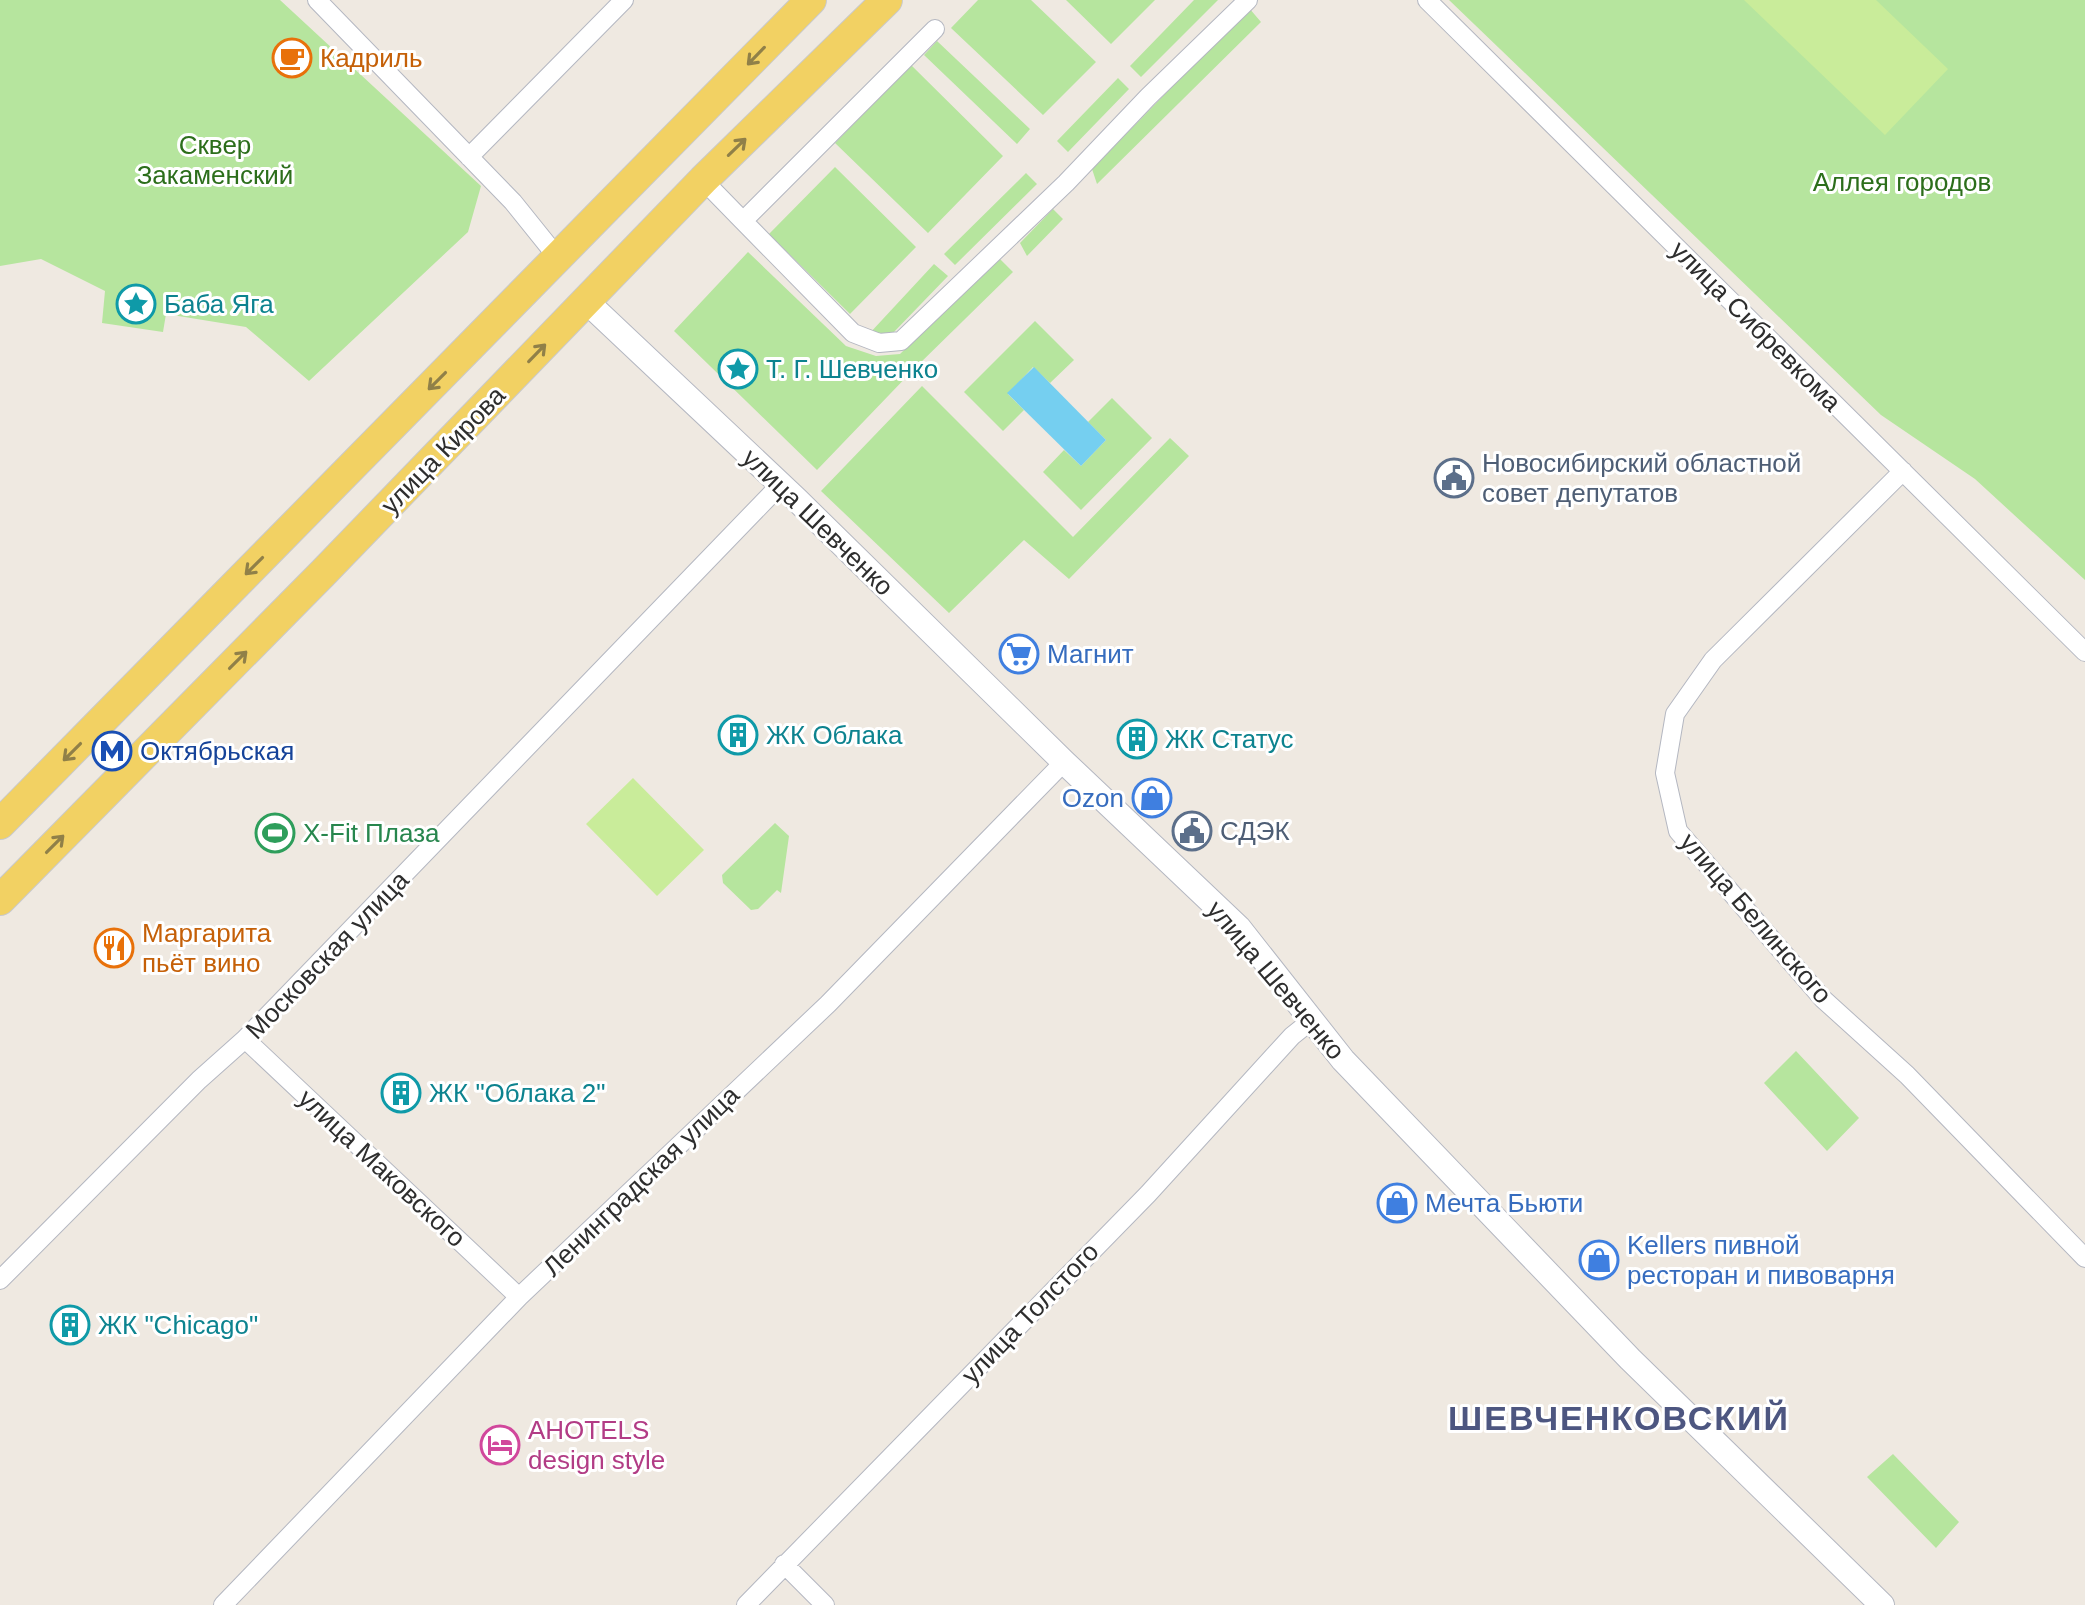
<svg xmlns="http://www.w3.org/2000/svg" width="2085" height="1605" font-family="Helvetica,sans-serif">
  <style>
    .green { fill: #b6e59e }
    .pitch { fill: #c9ec9a }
    .water { fill: #75cff0 }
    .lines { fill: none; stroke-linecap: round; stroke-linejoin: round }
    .minor-casing { stroke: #b4b7c1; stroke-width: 20 }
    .tertiary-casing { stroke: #b4b7c1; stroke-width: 26 }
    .primary-casing { stroke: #c9c9c9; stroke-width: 32 }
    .minor { stroke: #fff; stroke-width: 18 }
    .tertiary { stroke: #fff; stroke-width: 24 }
    .primary { stroke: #f2d163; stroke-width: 30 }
    .oneway { stroke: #908048 }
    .labels { text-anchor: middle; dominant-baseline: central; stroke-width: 6; stroke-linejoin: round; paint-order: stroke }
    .food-label { font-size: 26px; fill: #c56008; stroke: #fff; text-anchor: start }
    .park-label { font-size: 26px; fill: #2c6e1b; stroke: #fff }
    .culture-label { font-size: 26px; fill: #0d838f; stroke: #fff; text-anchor: start }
    .street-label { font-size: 26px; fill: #2e2e2e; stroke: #fff }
    .service-label { font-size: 26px; fill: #4e5e75; stroke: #fff; text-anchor: start }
    .shop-label { font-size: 26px; fill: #366cbe; stroke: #fff; text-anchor: start }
    .transit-label { font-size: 26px; fill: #164399; stroke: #fff; text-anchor: start }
    .leisure-label { font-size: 26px; fill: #27864d; stroke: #fff; text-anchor: start }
    .hotel-label { font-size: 26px; fill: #b23c85; stroke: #fff; text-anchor: start }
    .district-label { font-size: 34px; font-weight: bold; letter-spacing: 2px; fill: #4d5680; stroke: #fff }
  </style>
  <rect width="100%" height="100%" fill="#efe9e1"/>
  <path class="green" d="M 0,0 L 280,0 L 481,186 L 468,232 L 309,381 L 246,327 L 166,314 L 163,332 L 102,323 L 105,291 L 41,259 L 0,266 Z
    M 978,0 L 1031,0 L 1096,62 L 1043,115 L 951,28 Z
    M 1066,0 L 1155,0 L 1111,44 Z
    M 1194,0 L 1218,0 L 1141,77 L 1130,66 Z
    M 1449,0 L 2085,0 L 2085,580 L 1975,479 L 1881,415 Z
    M 1249,8 L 1261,22 L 1097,184 L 1092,169 Z
    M 937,41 L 1030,129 L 1017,144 L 924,55 Z
    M 911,65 L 1003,156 L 928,233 L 835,143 Z
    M 1118,78 L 1129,89 L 1068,152 L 1057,141 Z
    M 835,167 L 916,247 L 850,314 L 769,234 Z
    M 1026,173 L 1037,184 L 955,265 L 944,254 Z
    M 1053,209 L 1063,219 L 1027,256 L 1020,243 Z
    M 748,252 L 846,346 L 876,356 L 900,354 L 999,258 L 1013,272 L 914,369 L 817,470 L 674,331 Z
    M 934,264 L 948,276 L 893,333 L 880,336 L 869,334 Z
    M 1035,321 L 1074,360 L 1050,383 L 1033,367 L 1008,394 L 1024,410 L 1003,431 L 964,392 Z
    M 922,386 L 1073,537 L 1170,438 L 1189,456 L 1069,579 L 1024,540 L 949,613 L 821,491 Z
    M 1112,398 L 1152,438 L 1081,510 L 1043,472 L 1064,450 L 1081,466 L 1106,440 L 1088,422 Z
    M 775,823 L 789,836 L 781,893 L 777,890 L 758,909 L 751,910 L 723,883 L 722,875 Z
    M 1796,1051 L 1859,1118 L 1827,1151 L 1764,1083 Z
    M 1893,1454 L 1959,1522 L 1936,1548 L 1867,1477 Z"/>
  <path class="pitch" d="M 1744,0 L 1876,0 L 1948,69 L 1885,135 Z
    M 633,778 L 704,850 L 657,896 L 586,824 Z"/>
  <path class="water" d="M 1034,367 L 1106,440 L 1081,466 L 1007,393 Z"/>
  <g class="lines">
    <g class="minor-casing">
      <path id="minor" d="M 317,0 L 513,202 L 558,258
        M 1427,0 L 2085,652
        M 935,29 L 743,221 L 853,333 L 879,343 L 901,341 L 1066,183 L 1148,97 L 1248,0
        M 469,157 L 624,0
        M 703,180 L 743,221
        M 1903,471 L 1713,660 L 1675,714 L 1665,773 L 1678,831 L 1823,999 L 1907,1075 L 2085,1258
        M 245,1039 L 519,1297
        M 0,1280 L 199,1080 L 245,1039 L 781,484
        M 784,1564 L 825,1605
        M 223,1605 L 519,1297 L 828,1004 L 1064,762
        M 746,1605 L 1148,1194 L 1292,1036 L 1312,1020"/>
    </g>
    <g class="tertiary-casing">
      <path id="tertiary" d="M 587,302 L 796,499 L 1064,762 L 1239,928 L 1343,1060 L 1630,1359 L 1882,1605"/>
    </g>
    <g class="primary-casing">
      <path id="primary" d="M 0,824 L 811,0
        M 0,900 L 324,572 L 703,180 L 887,0"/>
    </g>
    <use href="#minor" class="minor"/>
    <use href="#tertiary" class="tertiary"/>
    <use href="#primary" class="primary"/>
  </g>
  <defs><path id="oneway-shaft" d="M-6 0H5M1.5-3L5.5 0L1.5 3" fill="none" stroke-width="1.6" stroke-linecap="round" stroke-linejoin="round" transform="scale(2)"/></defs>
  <g class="oneway">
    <use href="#oneway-shaft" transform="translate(756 56) rotate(134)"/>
    <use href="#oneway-shaft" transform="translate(737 147) rotate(-44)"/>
    <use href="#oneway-shaft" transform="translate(537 353) rotate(-46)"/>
    <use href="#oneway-shaft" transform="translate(437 381) rotate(135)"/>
    <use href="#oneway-shaft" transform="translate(254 566) rotate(135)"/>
    <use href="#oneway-shaft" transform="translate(238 660) rotate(-45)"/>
    <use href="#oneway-shaft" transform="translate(72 752) rotate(135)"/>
    <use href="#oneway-shaft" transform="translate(55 844) rotate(-45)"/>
  </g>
  <defs>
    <g id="cafe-ring" transform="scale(2)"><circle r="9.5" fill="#fff" stroke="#e8710a" stroke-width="1.5"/><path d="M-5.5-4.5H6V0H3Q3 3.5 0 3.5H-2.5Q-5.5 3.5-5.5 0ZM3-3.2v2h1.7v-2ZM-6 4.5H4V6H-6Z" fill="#e8710a"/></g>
    <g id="sight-ring" transform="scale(2)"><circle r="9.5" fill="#fff" stroke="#0f9aa8" stroke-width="1.5"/><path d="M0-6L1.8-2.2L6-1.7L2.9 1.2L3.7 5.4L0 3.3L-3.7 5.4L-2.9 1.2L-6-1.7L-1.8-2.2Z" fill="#0f9aa8"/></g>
    <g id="civic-ring" transform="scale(2)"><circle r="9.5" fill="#fff" stroke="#5c6f8a" stroke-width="1.5"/><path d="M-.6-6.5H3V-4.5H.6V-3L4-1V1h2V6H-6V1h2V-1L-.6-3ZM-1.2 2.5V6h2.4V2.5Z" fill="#5c6f8a"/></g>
    <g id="supermarket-ring" transform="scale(2)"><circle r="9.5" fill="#fff" stroke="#3f7fe0" stroke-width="1.5"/><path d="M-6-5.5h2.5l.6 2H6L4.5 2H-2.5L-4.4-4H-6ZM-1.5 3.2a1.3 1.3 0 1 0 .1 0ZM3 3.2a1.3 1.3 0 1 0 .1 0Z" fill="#3f7fe0"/></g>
    <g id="building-ring" transform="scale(2)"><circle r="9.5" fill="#fff" stroke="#0f9aa8" stroke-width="1.5"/><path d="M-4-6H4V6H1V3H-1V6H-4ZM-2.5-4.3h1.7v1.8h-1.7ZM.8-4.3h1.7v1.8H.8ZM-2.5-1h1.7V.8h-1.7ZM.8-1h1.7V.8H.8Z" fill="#0f9aa8"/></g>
    <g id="metro-ring" transform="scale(2)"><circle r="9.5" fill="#fff" stroke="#1a4fb4" stroke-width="1.5"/><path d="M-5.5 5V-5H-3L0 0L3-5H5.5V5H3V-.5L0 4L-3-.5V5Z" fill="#1a4fb4"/></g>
    <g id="shop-ring" transform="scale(2)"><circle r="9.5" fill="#fff" stroke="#3f7fe0" stroke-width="1.5"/><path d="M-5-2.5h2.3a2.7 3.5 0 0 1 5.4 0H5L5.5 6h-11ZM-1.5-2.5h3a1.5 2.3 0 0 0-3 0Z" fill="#3f7fe0"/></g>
    <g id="stadium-ring" transform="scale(2)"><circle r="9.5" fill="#fff" stroke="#2e9e5b" stroke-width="1.5"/><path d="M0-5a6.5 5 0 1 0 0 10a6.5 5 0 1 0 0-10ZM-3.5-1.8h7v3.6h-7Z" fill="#2e9e5b"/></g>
    <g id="restaurant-ring" transform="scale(2)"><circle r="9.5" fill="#fff" stroke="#e8710a" stroke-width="1.5"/><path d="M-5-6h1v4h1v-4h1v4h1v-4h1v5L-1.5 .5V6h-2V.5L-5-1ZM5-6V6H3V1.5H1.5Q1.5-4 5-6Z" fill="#e8710a"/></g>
    <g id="hotel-ring" transform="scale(2)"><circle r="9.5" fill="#fff" stroke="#d1479c" stroke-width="1.5"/><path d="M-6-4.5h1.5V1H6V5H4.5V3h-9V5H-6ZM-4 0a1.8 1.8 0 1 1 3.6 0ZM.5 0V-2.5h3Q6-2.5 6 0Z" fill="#d1479c"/></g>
  </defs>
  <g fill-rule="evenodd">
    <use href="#cafe-ring" x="292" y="58"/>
    <use href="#sight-ring" x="136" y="304"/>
    <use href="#sight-ring" x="738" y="369"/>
    <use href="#civic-ring" x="1454" y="478"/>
    <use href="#supermarket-ring" x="1019" y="654"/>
    <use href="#building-ring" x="738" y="735"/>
    <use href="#building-ring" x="1137" y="739"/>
    <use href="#metro-ring" x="112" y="751"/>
    <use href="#shop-ring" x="1152" y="798"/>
    <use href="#civic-ring" x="1192" y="831"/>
    <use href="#stadium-ring" x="275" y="833"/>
    <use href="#restaurant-ring" x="114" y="948"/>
    <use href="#building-ring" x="401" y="1093"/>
    <use href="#shop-ring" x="1397" y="1203"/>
    <use href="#shop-ring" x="1599" y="1260"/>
    <use href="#building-ring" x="70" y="1325"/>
    <use href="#hotel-ring" x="500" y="1445"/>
  </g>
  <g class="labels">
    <g class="food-label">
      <text x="320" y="58">Кадриль</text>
      <text x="142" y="933">Маргарита<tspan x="142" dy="30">пьёт вино</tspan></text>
    </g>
    <g class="park-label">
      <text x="215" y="145">Сквер<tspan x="215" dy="30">Закаменский</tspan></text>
      <text x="1902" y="182">Аллея городов</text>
    </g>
    <g class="culture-label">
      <text x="164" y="304">Баба Яга</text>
      <text x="766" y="369">Т. Г. Шевченко</text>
      <text x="766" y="735">ЖК Облака</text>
      <text x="1165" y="739">ЖК Статус</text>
      <text x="429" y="1093">ЖК "Облака 2"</text>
      <text x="98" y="1325">ЖК "Chicago"</text>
    </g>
    <g class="street-label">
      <text transform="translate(1756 326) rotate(45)">улица Сибревкома</text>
      <text transform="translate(443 450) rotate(-46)">улица Кирова</text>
      <text transform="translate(818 522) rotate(44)">улица Шевченко</text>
      <text transform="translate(1756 918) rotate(49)">улица Белинского</text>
      <text transform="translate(327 955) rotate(-46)">Московская улица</text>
      <text transform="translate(1276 980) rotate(50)">улица Шевченко</text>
      <text transform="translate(382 1168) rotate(43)">улица Маковского</text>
      <text transform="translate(641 1181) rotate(-44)">Ленинградская улица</text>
      <text transform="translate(1030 1313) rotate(-46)">улица Толстого</text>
    </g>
    <g class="service-label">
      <text x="1482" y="463">Новосибирский областной<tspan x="1482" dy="30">совет депутатов</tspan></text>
      <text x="1220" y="831">СДЭК</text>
    </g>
    <g class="shop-label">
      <text x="1047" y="654">Магнит</text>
      <text x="1124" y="798" text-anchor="end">Ozon</text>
      <text x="1425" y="1203">Мечта Бьюти</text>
      <text x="1627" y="1245">Kellers пивной<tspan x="1627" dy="30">ресторан и пивоварня</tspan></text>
    </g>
    <g class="transit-label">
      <text x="140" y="751">Октябрьская</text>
    </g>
    <g class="leisure-label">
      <text x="303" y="833">X-Fit Плаза</text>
    </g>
    <g class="hotel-label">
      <text x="528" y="1430">AHOTELS<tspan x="528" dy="30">design style</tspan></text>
    </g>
    <g class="district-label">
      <text x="1619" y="1418">ШЕВЧЕНКОВСКИЙ</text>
    </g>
  </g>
</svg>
